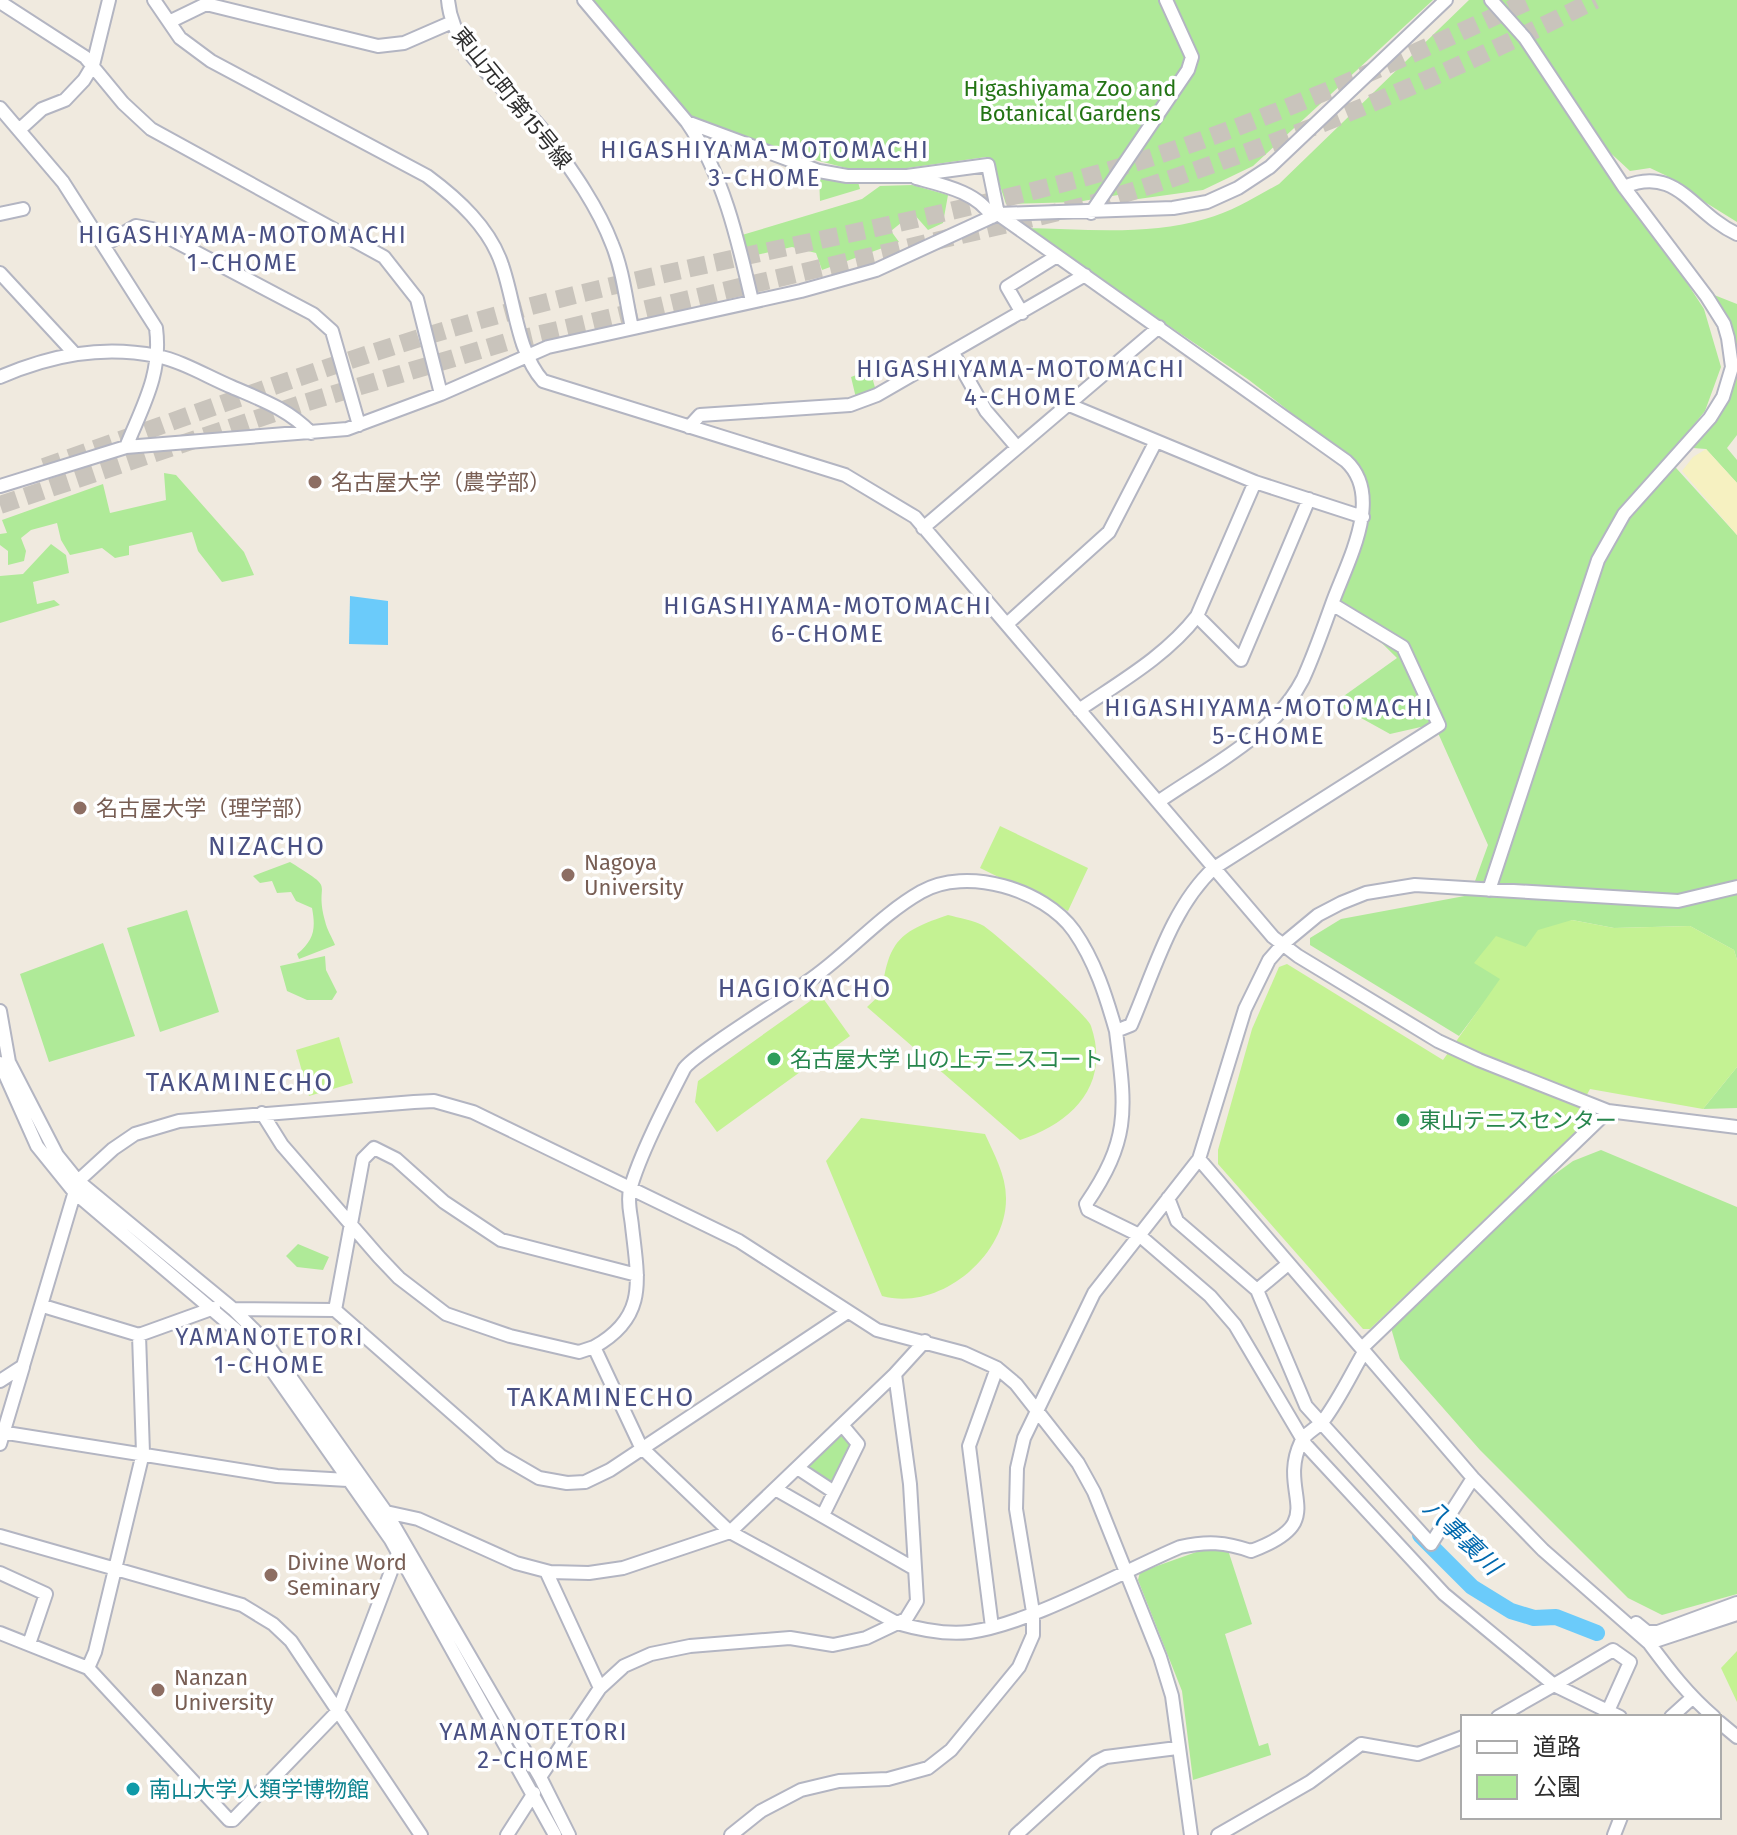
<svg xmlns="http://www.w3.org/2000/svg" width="1737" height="1835" font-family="'Fira Sans','Noto Sans JP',sans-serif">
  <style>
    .green { fill: #afea98 }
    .sand { fill: #f6f1c1 }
    .pitch { fill: #c4f293 }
    .water { fill: #6bcbfa }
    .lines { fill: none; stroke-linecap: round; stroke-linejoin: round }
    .river { stroke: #6bcbfa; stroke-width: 16 }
    .highway-tunnel { stroke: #c9c4bc; stroke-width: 18; stroke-dasharray: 18 9; stroke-linecap: butt }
    .minor-casing { stroke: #b3b5c2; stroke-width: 16 }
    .minor { stroke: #fff; stroke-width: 12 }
    .education-dot { fill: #8d6e63; stroke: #fff; stroke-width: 3 }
    .leisure-dot { fill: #2e9e5b; stroke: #fff; stroke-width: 3 }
    .culture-dot { fill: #0f9aa8; stroke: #fff; stroke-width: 3 }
    .labels { text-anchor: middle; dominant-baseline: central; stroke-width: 7; stroke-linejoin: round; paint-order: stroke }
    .park-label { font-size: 22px; fill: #237414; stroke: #fff }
    .street-label { font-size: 22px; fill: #2e2e2e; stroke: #fff }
    .education-label { font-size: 22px; fill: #785e54; stroke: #fff; text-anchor: start }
    .leisure-label { font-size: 22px; fill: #27864d; stroke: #fff; text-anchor: start }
    .culture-label { font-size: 22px; fill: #0d838f; stroke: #fff; text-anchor: start }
    .neighbourhood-label { font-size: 24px; letter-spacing: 2px; fill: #495083; stroke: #fff }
    .water-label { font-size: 24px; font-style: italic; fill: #0169ae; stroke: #fff }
    .quarter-label { font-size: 26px; letter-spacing: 2px; fill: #495083; stroke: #fff }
  </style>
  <rect width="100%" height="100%" fill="#f0eadf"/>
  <path class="green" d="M 591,0 L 1433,0 L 1253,166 L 1203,190 L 1131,200 L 1118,195 L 1077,202 L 1006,204 L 993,165 L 986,157 L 900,169 L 846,168 L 732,138 L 679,112 Z
    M 1469,0 L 1737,0 L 1737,222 L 1666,178 L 1667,176 L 1650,168 L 1630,171 L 1590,134 L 1704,309 L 1721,367 L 1705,411 L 1667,458 L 1737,535 L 1737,960 L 1734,950 L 1690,926 L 1614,928 L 1572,920 L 1526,947 L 1459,1036 L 1310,945 L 1310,938 L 1341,919 L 1470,895 L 1488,845 L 1434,724 L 1390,734 L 1334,703 L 1397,658 L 1338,600 L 1369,512 L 1361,467 L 1249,380 L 1024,228 C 1083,229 1148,236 1205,219 C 1232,212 1255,197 1279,184 Z
    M 819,177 L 858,182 L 860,189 L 820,201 Z
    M 912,185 L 948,195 L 943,223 L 928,230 L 913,213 L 891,231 L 899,242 L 822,270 L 816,253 L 792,247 L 748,257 L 742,235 L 862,199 L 880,186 Z
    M 1709,293 L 1737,304 L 1737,364 L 1731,326 Z
    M 1737,365 L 1737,435 L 1727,448 L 1737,460 L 1737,483 L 1706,449 L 1693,448 C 1716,421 1729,399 1737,365 Z
    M 870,370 L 876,391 L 856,398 L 851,377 Z
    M 164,473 L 176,475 L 244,552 L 254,575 L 222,582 L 198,551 L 192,532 L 129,546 L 129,555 L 115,558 L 102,548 L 70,555 L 61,540 L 57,523 L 31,530 L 21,538 L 26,551 L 24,561 L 8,565 L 8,551 L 0,545 L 0,534 L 7,533 L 2,520 L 103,484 L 110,513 L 166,500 Z
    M 51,544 L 66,555 L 69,573 L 33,582 L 37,604 L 54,600 L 60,605 L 0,623 L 0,576 L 23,574 Z
    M 290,862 C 340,893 313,878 325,921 C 327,930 332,937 335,945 L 299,959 L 297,954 C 314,940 316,929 312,908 L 296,901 L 291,892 L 277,893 L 272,881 L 260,883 L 253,876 Z
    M 187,910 L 219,1012 L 160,1032 L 127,928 Z
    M 103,943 L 135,1036 L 49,1062 L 20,974 Z
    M 325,956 L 326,970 L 337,992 L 332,1000 L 307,1000 L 287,991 L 280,966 Z
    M 1737,1067 L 1737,1108 L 1703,1109 Z
    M 1601,1150 L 1737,1207 L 1737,1594 L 1662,1615 L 1628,1598 L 1480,1450 L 1400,1359 L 1391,1328 L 1540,1185 L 1573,1161 Z
    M 298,1244 L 329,1257 L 323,1270 L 297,1267 L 286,1256 Z
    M 841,1434 L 853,1443 L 834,1488 L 808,1469 L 809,1465 Z
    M 1202,1550 L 1228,1550 L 1252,1624 L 1225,1634 L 1259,1746 L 1268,1743 L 1271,1755 L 1193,1780 L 1182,1691 L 1138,1580 L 1140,1572 Z"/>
  <path class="sand" d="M 1706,449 L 1737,483 L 1737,535 L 1682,471 L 1693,457 Z"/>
  <path class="pitch" d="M 1000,826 L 1088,868 L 1068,911 L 980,868 Z
    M 948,915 C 959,918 974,920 984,926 C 998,936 1088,1015 1091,1026 C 1111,1085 1072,1123 1020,1140 L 867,1007 L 882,993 C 888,941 900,931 948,915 Z
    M 1572,920 L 1614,928 L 1690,926 L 1734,950 L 1737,960 L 1737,1067 L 1703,1109 L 1590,1089 L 1576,1115 L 1582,1126 L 1370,1329 L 1363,1329 L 1218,1164 L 1218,1150 L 1252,1029 L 1279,967 L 1287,964 L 1443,1060 L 1500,979 L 1474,963 L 1496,936 L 1526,947 L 1538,930 Z
    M 820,994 L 850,1036 L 717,1132 L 695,1102 L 698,1081 Z
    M 339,1037 L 353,1083 L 309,1096 L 296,1050 Z
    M 861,1118 L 985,1134 C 994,1154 1006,1175 1006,1198 C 1007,1255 940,1312 882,1296 L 826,1161 Z
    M 1737,1651 L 1737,1702 L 1721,1668 Z"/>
  <path class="water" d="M 350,596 L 388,601 L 388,645 L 349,644 Z"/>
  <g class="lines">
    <path class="river" d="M 1420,1535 L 1472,1587 L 1511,1611 L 1534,1618 L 1556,1617 L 1597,1633"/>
    <path class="highway-tunnel" d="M 44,467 C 195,414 344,358 498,315 C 687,263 882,232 1071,181 C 1231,139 1381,68 1531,0
      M 0,505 L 304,403 L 507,342 L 1084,206 C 1260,154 1431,83 1595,0"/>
    <g class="minor-casing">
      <path id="minor" d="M 154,0 L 180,38 L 211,61 L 427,176 C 458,199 490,228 502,265 C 515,302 517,352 543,381 L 845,475 L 915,517 L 1273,937 L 1298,956 L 1438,1041 L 1479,1060 L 1608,1111 L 1737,1127
        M 448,0 C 453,60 518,93 550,140 C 573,172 598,207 612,244 C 623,270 626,301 632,328
        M 584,0 L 687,122 L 819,171 L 847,176 L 907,176 L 988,165 L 998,214 L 1346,461 C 1385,497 1346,564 1332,604 L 1403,647 L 1439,725 L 1214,868 C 1171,908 1154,972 1131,1025 L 1116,1031 C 1106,996 1095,961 1074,931 C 1044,889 966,866 921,892 C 879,916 847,955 807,982 C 788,996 691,1056 684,1069 C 667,1102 639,1156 630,1190 C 627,1202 631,1215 632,1226 C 638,1280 648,1317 594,1347 L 641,1447 L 730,1532 L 897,1623 C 921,1630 945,1635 970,1632 C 1030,1624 1121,1572 1180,1547 C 1207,1541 1225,1542 1251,1551 C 1333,1521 1276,1495 1301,1442 C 1305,1433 1316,1429 1323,1421 C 1339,1400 1351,1374 1364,1352
        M 0,2 L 85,57 L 123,103 L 151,129 L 384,257 L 417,299 L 441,394
        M 169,22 L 206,4 L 378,46 L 404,43 L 450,23
        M 0,108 L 63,182 L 156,328 C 162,374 143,405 126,447
        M 687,122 C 723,174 738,240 752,301
        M 19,130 L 42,109 L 65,100 L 84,80 L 93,65 L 109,0
        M 916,178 C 942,185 978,192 992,217
        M 1624,187 C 1677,164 1693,214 1737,234
        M 1091,213 L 1188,70 L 1192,57 L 1166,0
        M 0,214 L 23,209
        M 104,245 L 136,226 L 152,229 L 313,314 L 332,331 L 359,425
        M 0,273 L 74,353
        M 1022,313 L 1007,287 L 1057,256
        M 953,353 L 986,411 L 1016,446
        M 0,377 C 51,355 102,345 157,356 C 182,361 208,377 232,387 C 262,400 288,409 311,433
        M 1067,404 L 1255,482 L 1363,517
        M 689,427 L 700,415 L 850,405 L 877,395 L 1085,275
        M 0,486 L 126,447 L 347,429 L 441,394 L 548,347 L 801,291 L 876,270 L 998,214 L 1173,208 L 1207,202 L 1238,188 L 1270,167 L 1446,0
        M 923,528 L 1159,327
        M 1197,616 L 1241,660 L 1309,499
        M 1007,624 L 1109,532 L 1156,441
        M 1079,710 C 1120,682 1166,656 1197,616 L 1255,482
        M 1158,802 C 1208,767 1274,736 1303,679 C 1314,655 1323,629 1332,604
        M 1489,890 L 1598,560 L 1624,514 L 1710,418 L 1723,397 L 1732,367 L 1728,338 L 1724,324 L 1707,297 L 1624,187 L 1525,38 L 1491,0
        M 0,1011 L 9,1062 L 57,1155 L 78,1181 L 233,1309 L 265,1341 L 386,1512 L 540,1777 L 569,1835
        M 1116,1031 C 1125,1107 1132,1137 1086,1204 L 1088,1210 L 1139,1235 L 1210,1296 L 1235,1325 L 1306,1445 L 1444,1594 L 1554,1685 L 1613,1650 L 1630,1662 L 1608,1711
        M 0,1063 L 37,1146 L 75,1193 L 255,1346 L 391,1540 L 555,1835
        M 262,1113 L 282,1145 L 379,1257 L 399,1278 L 446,1314 L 510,1336 L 579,1352 L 594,1347
        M 1199,1159 L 1473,1478 L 1543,1550 L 1649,1643 L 1737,1614
        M 1168,1198 L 1177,1221 L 1257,1290 L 1288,1264
        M 1257,1290 L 1306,1406 L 1431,1544 L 1473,1478
        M 43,1306 L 139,1335 L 214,1308
        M 233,1309 L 335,1310 L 363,1159 L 374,1148 L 396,1159 L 444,1202 L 501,1240 L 637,1275
        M 335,1310 L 501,1456 L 539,1478 L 567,1483 L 585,1482 L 610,1470 L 846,1313
        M 1362,1348 L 1608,1111
        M 0,1381 L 23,1366 L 78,1181 L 113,1149 L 135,1134 L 179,1121 L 414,1102 L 434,1101 L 473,1112 L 739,1241 L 877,1330 L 964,1353 L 997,1368 L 1016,1384 L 1078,1463 L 1094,1492 L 1160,1657 L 1172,1696 L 1191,1835
        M 0,1432 L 277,1476 L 348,1480
        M 0,1444 L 23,1367
        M 799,1469 L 834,1492
        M 777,1490 L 915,1569
        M 386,1512 L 418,1519 L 516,1563 L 550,1572 L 589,1573 L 623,1568 L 730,1532 L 895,1374
        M 823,1515 L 858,1444 L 843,1426
        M 0,1536 L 242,1605 L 273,1624 L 291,1641 L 421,1835
        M 546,1571 L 600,1688
        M 0,1573 L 46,1594 L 29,1644
        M 1636,1623 L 1647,1632 L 1658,1632 L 1737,1603
        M 992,1627 L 969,1446 L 997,1368
        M 0,1633 L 88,1668 L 229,1820 L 233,1820 L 338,1711 L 398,1553
        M 1651,1638 L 1649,1643 C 1669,1670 1688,1695 1714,1717
        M 88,1668 L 95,1652 L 143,1453 L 139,1335
        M 1498,1717 L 1554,1685 L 1620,1717
        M 1671,1717 L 1692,1698
        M 1719,1722 L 1737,1737
        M 540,1777 L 600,1688 L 624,1666 L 651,1654 L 690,1646 L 790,1638 L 833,1645 L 866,1638 L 906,1619 L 917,1601 L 910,1484 L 895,1374 L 925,1341
        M 507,1835 L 534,1793
        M 731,1835 L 761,1811 L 801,1790 L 839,1781 L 888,1779 L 928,1768 L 951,1750 L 1019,1667 L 1033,1635 L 1033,1612 L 1016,1509 L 1017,1468 L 1024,1438 L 1094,1293 L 1199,1159 L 1245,1009 L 1269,960 L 1283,944 L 1318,915 L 1341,903 L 1366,893 L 1415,885 L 1678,901 L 1737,887
        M 1016,1835 L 1096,1762 L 1106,1757 L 1177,1748
        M 1218,1835 L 1310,1782 L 1361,1744 L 1418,1754 L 1463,1737
        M 1614,1835 L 1621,1817"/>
    </g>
    <use href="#minor" class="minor"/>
  </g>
  <g class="education-dot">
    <circle cx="315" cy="482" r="8"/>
    <circle cx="80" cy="808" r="8"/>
    <circle cx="568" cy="875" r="8"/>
    <circle cx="271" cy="1575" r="8"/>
    <circle cx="158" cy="1690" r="8"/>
  </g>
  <g class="leisure-dot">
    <circle cx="774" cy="1059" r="8"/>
    <circle cx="1403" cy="1120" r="8"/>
  </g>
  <circle class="culture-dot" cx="133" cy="1789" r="8"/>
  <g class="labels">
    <g class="park-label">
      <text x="1070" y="88">Higashiyama Zoo and<tspan x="1070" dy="25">Botanical Gardens</tspan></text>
    </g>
    <g class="street-label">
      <text transform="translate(512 98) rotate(51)">東山元町第15号線</text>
    </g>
    <g class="education-label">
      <text x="331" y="482">名古屋大学（農学部）</text>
      <text x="96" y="808">名古屋大学（理学部）</text>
      <text x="584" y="862">Nagoya<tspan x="584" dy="25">University</tspan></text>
      <text x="287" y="1562">Divine Word<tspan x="287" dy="25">Seminary</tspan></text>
      <text x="174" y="1677">Nanzan<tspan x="174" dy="25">University</tspan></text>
    </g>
    <g class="leisure-label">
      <text x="790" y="1059">名古屋大学 山の上テニスコート</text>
      <text x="1419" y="1120">東山テニスセンター</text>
    </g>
    <g class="culture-label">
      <text x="149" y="1789">南山大学人類学博物館</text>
    </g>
    <g class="neighbourhood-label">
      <text x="765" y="150">HIGASHIYAMA-MOTOMACHI<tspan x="765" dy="28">3-CHOME</tspan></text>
      <text x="243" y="235">HIGASHIYAMA-MOTOMACHI<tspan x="243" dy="28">1-CHOME</tspan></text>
      <text x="1021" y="369">HIGASHIYAMA-MOTOMACHI<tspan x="1021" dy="28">4-CHOME</tspan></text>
      <text x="828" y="606">HIGASHIYAMA-MOTOMACHI<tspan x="828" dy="28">6-CHOME</tspan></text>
      <text x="1269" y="708">HIGASHIYAMA-MOTOMACHI<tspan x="1269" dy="28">5-CHOME</tspan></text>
      <text x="270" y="1337">YAMANOTETORI<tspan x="270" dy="28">1-CHOME</tspan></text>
      <text x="534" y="1732">YAMANOTETORI<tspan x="534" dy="28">2-CHOME</tspan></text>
    </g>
    <g class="water-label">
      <text transform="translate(1462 1537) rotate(44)">八事裏川</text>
    </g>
    <g class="quarter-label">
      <text x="267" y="846">NIZACHO</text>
      <text x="805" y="988">HAGIOKACHO</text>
      <text x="240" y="1082">TAKAMINECHO</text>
      <text x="601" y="1397">TAKAMINECHO</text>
    </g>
  </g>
  <rect x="1461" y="1715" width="260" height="104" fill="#ffffff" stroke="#ababab" stroke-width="2"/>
  <rect x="1477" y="1741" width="40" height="12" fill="#ffffff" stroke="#ababab" stroke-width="2"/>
  <text x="1533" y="1755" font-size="24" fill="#2e2e2e">道路</text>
  <rect x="1477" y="1775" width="40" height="24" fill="#afea98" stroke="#ababab" stroke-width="2"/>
  <text x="1533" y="1795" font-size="24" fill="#2e2e2e">公園</text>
</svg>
